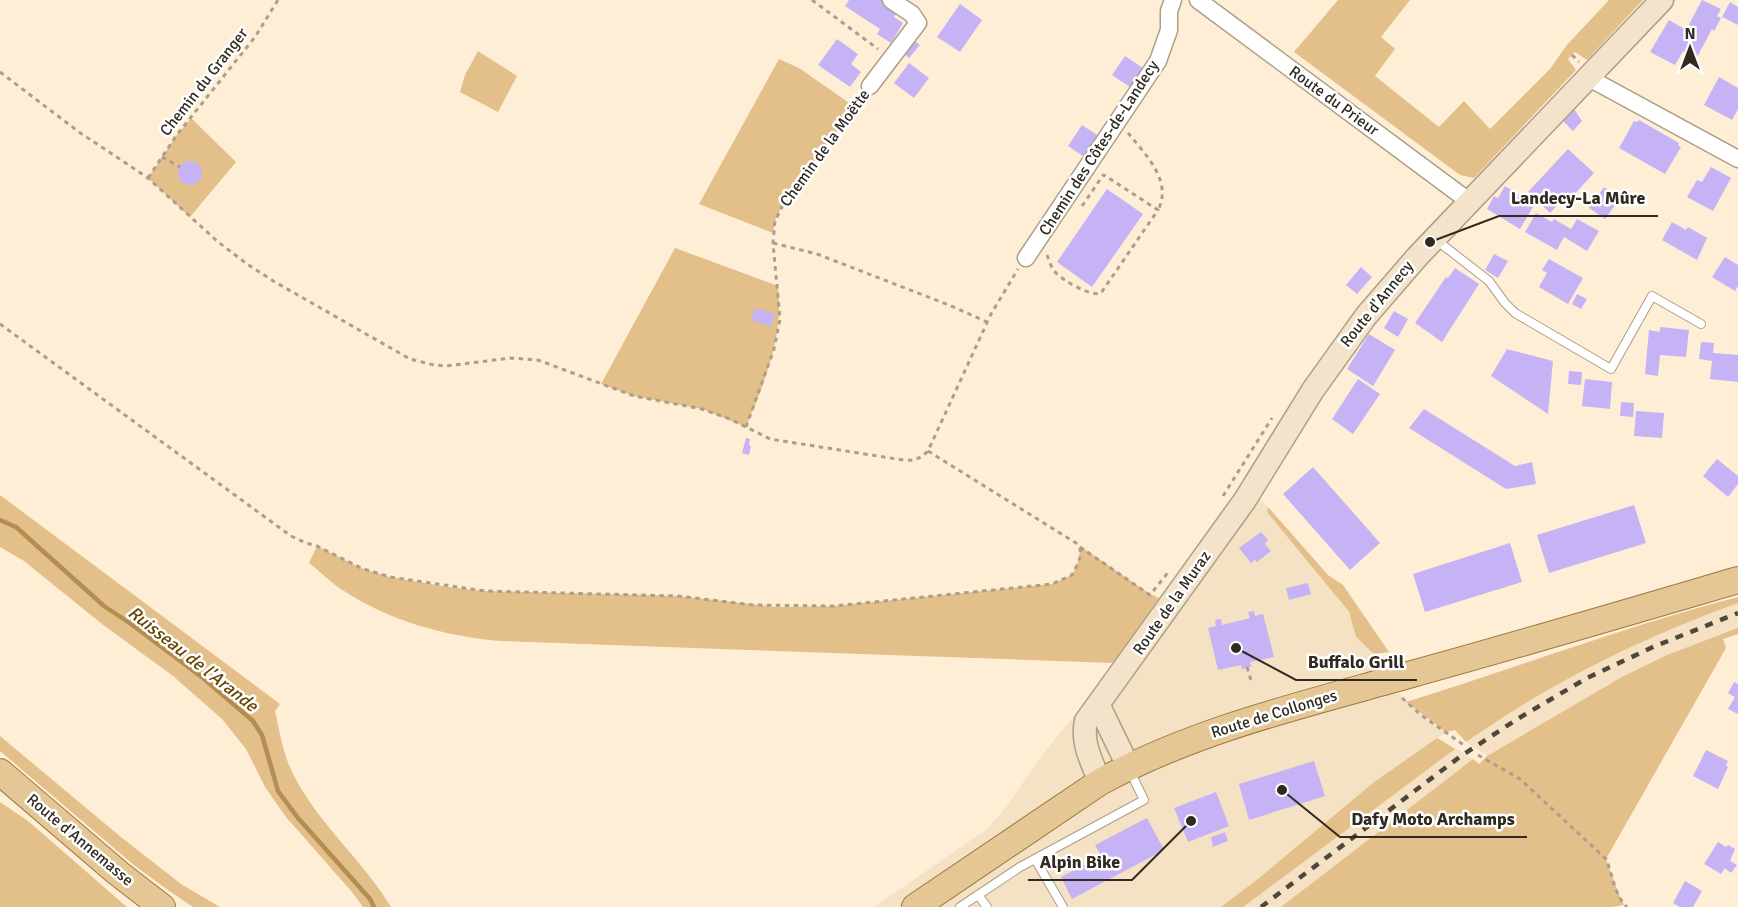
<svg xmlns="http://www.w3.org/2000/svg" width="1738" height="907" font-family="Signika,sans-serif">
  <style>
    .built { fill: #f5e1c3 }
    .green { fill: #e3bf89 }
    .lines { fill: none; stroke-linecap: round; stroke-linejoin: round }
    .stream { stroke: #b48d50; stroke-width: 4.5 }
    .building { fill: #c5b3f5 }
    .lane-casing { stroke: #ad9e88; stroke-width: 10 }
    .street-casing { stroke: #ad9e88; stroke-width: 19 }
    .secondary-casing { stroke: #ad9e88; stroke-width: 25 }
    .primary-casing { stroke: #9b783f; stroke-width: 28 }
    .path { stroke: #ab9f8c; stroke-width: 3; stroke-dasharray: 4.5 4.5; stroke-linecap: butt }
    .lane { stroke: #fff; stroke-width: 8 }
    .street { stroke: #fff; stroke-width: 16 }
    .secondary { stroke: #f2e3ca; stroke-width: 22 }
    .primary { stroke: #e5c796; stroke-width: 26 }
    .rail { stroke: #4f473b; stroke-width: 4.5; stroke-dasharray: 8 8; stroke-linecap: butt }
    .labels { text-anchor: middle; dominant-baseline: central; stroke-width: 5; stroke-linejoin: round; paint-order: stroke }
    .street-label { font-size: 16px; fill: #302a20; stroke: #fff }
    .water-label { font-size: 18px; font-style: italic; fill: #674500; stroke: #fff }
    .leader { fill: none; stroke: #302a20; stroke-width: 2 }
    .callout-dot { fill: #302a20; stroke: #fff; stroke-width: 2 }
    .callout-label { font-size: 18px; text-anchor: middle; font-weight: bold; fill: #302a20; stroke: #fff; stroke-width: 5; stroke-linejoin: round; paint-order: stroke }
  </style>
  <rect width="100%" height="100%" fill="#ffeed6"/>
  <path class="built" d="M 1241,487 L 1260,499 L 1268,507 L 1267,512 L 1349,613 L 1356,637 L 1374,654 L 1387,681 L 1421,715 L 1446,732 L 1438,738 L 1473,759 L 1281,907 L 874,907 L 987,829 L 1007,806 L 1039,759 L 1084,703 Z
    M 1738,603 L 1738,628 L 1622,677 L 1487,756 L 1466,742 L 1501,717 L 1583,669 L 1661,632 Z"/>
  <path class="green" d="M 1338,0 L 1410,0 L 1381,37 L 1395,49 L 1375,76 L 1439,127 L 1464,101 L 1490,129 L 1550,69 L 1566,46 L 1609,0 L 1643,0 L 1587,60 L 1575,52 L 1568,59 L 1576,70 L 1474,178 L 1460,175 L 1294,52 Z
    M 478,51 L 517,76 L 498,112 L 460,92 L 465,75 Z
    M 779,59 L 799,68 L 855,107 L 782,206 L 775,221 L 773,233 L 699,204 Z
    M 191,118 L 236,162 L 190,217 L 148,178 L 176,136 Z
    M 675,248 L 778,286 C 784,335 765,382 746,427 L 702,409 L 634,396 L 601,384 Z
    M 0,495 L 280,704 L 275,711 C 279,728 282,748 289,765 C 312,819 361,857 391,907 L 363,907 L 352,892 L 286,817 L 265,787 L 246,749 L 222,719 L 173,676 L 102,624 L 24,561 L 0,547 Z
    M 1268,507 L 1328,575 L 1343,585 L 1389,652 L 1374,654 L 1356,637 L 1349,612 L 1267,512 Z
    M 317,546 L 361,568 L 390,577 L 448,587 L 485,591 L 678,596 L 777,607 L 834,606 L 1052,584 L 1072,575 L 1079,560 L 1080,546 L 1150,594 L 1159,598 L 1113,663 L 500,641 C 444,636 389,621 341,589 C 330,582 320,571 309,563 Z
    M 1738,597 L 1738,603 C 1641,638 1550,683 1466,742 L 1455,730 L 1446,732 L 1406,702 C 1517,668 1625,626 1738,597 Z
    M 1738,628 L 1738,634 L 1723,639 L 1726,648 L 1606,859 C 1612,874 1616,890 1624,905 L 1612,907 L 1281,907 L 1473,759 L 1479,764 L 1487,756 L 1622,677 L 1667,655 Z
    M 0,736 L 121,837 L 181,884 L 220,907 L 193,907 L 168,890 L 135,866 L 0,751 Z
    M 1437,738 L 1455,749 L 1243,907 L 1221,907 L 1258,879 L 1373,783 Z
    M 0,802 L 28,821 L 127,907 L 0,907 Z"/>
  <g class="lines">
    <path class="stream" d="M 0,520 L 16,527 L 104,606 L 131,624 L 203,678 L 253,721 L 262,735 L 278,791 L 298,818 L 370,899 L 374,907"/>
  </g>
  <path class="building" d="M 849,0 L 882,0 L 898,10 L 894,17 L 903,23 L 891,43 L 877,34 L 880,29 L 845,6 Z
    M 1702,0 L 1721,9 L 1717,16 L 1721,18 L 1714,31 L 1712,29 L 1696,59 L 1683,51 L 1675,65 L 1650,52 L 1669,20 L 1686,30 Z
    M 1730,2 L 1738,7 L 1738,25 L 1722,17 Z
    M 960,4 L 982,20 L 960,52 L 937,37 Z
    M 837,39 L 858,54 L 851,64 L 861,72 L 850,87 L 818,65 Z
    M 912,39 L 920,45 L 909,58 L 902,52 Z
    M 1125,56 L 1143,68 L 1130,87 L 1112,75 Z
    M 909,63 L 929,78 L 914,98 L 894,83 Z
    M 1719,77 L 1738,88 L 1738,109 L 1732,120 L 1704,105 Z
    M 1574,109 L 1582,121 L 1573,131 L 1563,121 Z
    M 1639,120 L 1679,143 L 1678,145 L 1681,147 L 1665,174 L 1619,148 L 1634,121 L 1637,122 Z
    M 1082,125 L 1100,137 L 1086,158 L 1068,146 Z
    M 1568,149 L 1594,173 L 1569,200 L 1565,197 L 1550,213 L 1528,192 Z
    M178 173a12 12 0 1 1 24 0a12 12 0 1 1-24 0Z
    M 1711,167 L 1731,178 L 1713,211 L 1687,197 L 1697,180 L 1702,182 Z
    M 1505,186 L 1523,197 L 1521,200 L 1533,207 L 1520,229 L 1487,209 L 1494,196 L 1498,198 Z
    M 1604,187 L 1620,198 L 1605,219 L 1589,208 Z
    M 1107,189 L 1143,214 L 1092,287 L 1057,262 Z
    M 1536,213 L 1552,222 L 1554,219 L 1571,229 L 1577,219 L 1599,231 L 1587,251 L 1564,237 L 1557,250 L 1525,232 Z
    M 1672,222 L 1686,230 L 1688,227 L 1707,238 L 1697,260 L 1662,240 Z
    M 1494,254 L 1508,261 L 1498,278 L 1485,270 Z
    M 1725,257 L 1738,265 L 1738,286 L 1735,291 L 1712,277 Z
    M 1549,259 L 1583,278 L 1568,304 L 1539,287 L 1547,273 L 1542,270 Z
    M 1361,267 L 1372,277 L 1357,294 L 1346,285 Z
    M 1455,268 L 1479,284 L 1442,342 L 1415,323 L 1446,277 L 1448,278 Z
    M 1577,294 L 1587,299 L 1581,309 L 1572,304 Z
    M 755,308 L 775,314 L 771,326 L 751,320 Z
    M 1394,311 L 1408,319 L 1398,337 L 1384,328 Z
    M 1660,327 L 1689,330 L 1686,357 L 1660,355 L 1658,376 L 1645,374 L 1649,330 L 1660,332 Z
    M 1369,334 L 1395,350 L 1373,386 L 1347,369 Z
    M 1701,342 L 1714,343 L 1713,353 L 1738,355 L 1738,382 L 1710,379 L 1712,361 L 1699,359 Z
    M 1507,349 L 1553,361 L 1548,414 L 1491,376 Z
    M 1569,371 L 1582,372 L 1581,385 L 1568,384 Z
    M 1358,379 L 1380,394 L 1353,434 L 1332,419 Z
    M 1585,379 L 1612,382 L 1610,409 L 1582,406 Z
    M 1621,402 L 1634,403 L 1633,417 L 1620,416 Z
    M 1424,409 L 1515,466 L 1532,462 L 1536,484 L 1506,489 L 1409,428 Z
    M 1636,411 L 1664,413 L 1662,438 L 1634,436 Z
    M 746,438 L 750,439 L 749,445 L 751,446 L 749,455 L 742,453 Z
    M 1717,459 L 1738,476 L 1738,484 L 1728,497 L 1703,476 Z
    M 1313,467 L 1380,543 L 1350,570 L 1283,494 Z
    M 1634,505 L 1646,543 L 1549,573 L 1537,535 Z
    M 1261,532 L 1268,540 L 1265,544 L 1271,551 L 1257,562 L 1255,560 L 1251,563 L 1239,548 Z
    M 1510,543 L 1522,582 L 1425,612 L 1413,574 Z
    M 1308,583 L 1311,594 L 1289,600 L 1286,588 Z
    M 1254,611 L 1255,616 L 1263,614 L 1274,657 L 1250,662 L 1251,667 L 1242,669 L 1241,665 L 1218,670 L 1208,628 L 1216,626 L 1215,620 L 1221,619 L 1222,625 L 1250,618 L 1248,612 Z
    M 1734,682 L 1738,684 L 1738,714 L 1728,709 L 1735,697 L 1728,693 Z
    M 1706,750 L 1728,761 L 1726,765 L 1728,767 L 1718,789 L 1693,776 Z
    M 1314,761 L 1325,796 L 1249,820 L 1239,784 Z
    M 1216,792 L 1229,826 L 1188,842 L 1174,808 Z
    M 1147,818 L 1164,850 L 1072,899 L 1061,877 L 1101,856 L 1095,845 Z
    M 1225,832 L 1228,841 L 1213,847 L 1211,837 Z
    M 1718,842 L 1726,847 L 1728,845 L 1735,849 L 1730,861 L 1737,865 L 1731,873 L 1725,868 L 1721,874 L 1704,864 Z
    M 1685,881 L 1702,891 L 1693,907 L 1680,907 L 1673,903 Z"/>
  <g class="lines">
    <g class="lane-casing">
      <path id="lane" d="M 1435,239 L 1489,281 L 1505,303 L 1515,313 L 1611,369 L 1652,296 L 1701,324
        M 1035,859 L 1063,907
        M 978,895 L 987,907
        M 960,907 L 1020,867 L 1144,800 L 1130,771"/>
    </g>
    <g class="street-casing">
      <path id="street" d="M 1198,0 L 1470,202
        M 1587,77 L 1738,159
        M 870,86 L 918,23 L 912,14 L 891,0
        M 1026,258 L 1158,61 L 1169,30 L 1169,11 L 1173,0"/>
    </g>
    <g class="secondary-casing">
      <path id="secondary" d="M 1099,706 L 1128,766
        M 1100,782 C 1092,762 1081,743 1086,721 L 1245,500 L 1313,390 L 1366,316 L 1417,257 L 1662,0"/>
    </g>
    <g class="primary-casing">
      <path id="primary" d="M 0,772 L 118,873 L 162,907
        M 915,907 L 1100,782 C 1197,729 1306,704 1412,674 C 1521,644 1629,612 1738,580"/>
    </g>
    <path class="path" d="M 812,0 L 878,49
      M 1572,55 L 1579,62
      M 0,72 L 79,132 L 148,178 L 217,241 L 247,264 L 275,282 L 410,359 L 434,365 L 446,366 L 511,358 L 538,360 L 634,396 L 702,409 L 730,419 L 770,439 L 903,460 C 914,461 920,459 928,451 L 991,314 L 1018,269
      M 1128,133 C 1145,154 1173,181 1158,210
      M 162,157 L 180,167
      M 148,178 L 176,136 L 255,37 L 278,0
      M 1082,206 L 1104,174
      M 773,243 L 817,254 L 949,305 L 987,322
      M 1047,255 C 1049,260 1051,268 1056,273 C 1064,281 1091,297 1101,293 L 1158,210 L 1104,175
      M 0,324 L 291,536 L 306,543 L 317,546 L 361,568 L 390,577 L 485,591 L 678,596 L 753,605 L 834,606 L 1052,584 L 1072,575 C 1077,565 1086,552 1076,543 L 928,451
      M 746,427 L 774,349 L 780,319 L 773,243 L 775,221 L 785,201 L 820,157 L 861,99
      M 1223,496 L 1272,418
      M 1080,547 L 1150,595 L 1170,570
      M 1247,667 L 1252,684
      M 1402,698 L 1421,715 L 1465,746
      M 1478,755 L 1520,779 L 1606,859 C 1613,875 1614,895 1627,907"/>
    <use href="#lane" class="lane"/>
    <use href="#street" class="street"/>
    <use href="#secondary" class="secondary"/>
    <use href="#primary" class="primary"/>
    <path class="rail" d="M 1261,907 L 1461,756 L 1519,718 L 1587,678 L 1653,647 L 1738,613"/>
  </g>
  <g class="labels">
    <g class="street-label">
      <text transform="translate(204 82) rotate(-52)">Chemin du Granger</text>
      <text transform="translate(1334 101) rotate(36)">Route du Prieur</text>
      <text transform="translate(825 148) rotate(-54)">Chemin de la Moëtte</text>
      <text transform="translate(1099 148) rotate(-57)">Chemin des Côtes-de-Landecy</text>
      <text transform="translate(1377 304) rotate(-51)">Route d'Annecy</text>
      <text transform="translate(1172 603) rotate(-55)">Route de la Muraz</text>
      <text transform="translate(1274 714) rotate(-17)">Route de Collonges</text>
      <text transform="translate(80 840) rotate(40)">Route d'Annemasse</text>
    </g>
    <g class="water-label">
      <text transform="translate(193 659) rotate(38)">Ruisseau de l'Arande</text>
    </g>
  </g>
  <path class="leader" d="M1430 242L1499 216H1658M1236 648L1296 680H1417M1282 790L1340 837H1527M1191 821L1132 880H1028"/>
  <g class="callout-dot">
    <circle cx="1430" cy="242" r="6"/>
    <circle cx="1236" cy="648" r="6"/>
    <circle cx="1282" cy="790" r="6"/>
    <circle cx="1191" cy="821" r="6"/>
  </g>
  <g class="callout-label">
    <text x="1578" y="204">Landecy-La Mûre</text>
    <text x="1356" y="668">Buffalo Grill</text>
    <text x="1433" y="825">Dafy Moto Archamps</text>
    <text x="1080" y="868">Alpin Bike</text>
  </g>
  <g transform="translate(1690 48)" stroke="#ffffff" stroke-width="4.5" paint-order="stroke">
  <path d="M0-4.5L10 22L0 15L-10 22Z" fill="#302a20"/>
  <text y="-9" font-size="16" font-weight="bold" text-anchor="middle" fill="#302a20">N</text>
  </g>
</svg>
